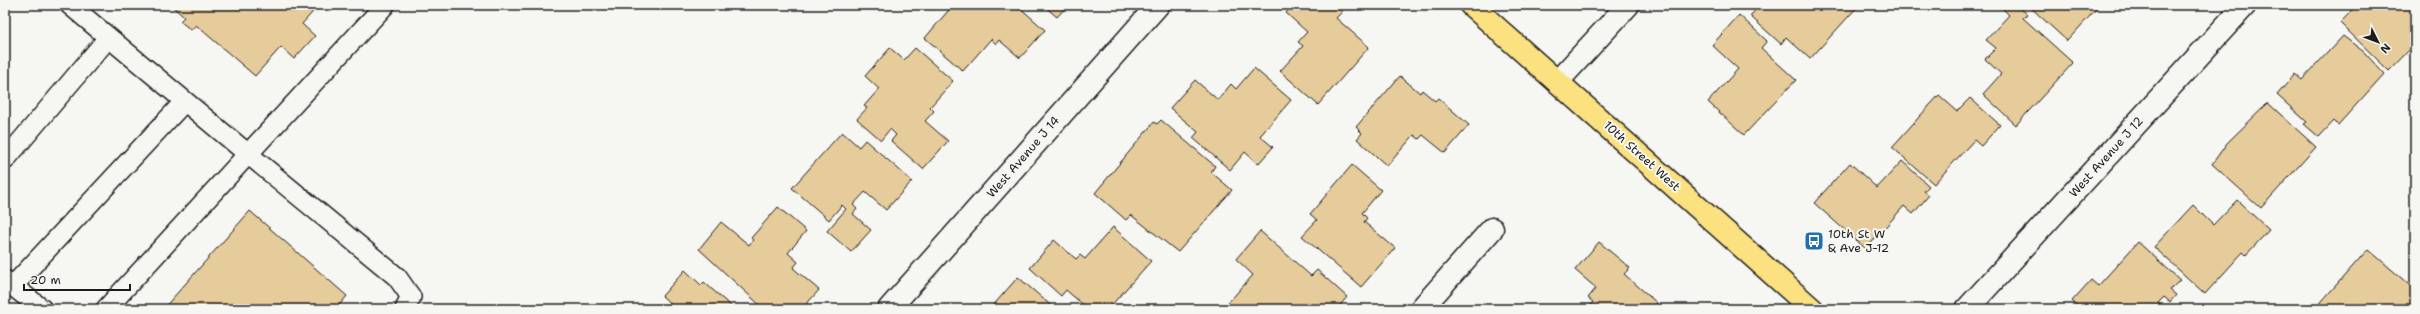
<svg xmlns="http://www.w3.org/2000/svg" width="2420" height="314" font-family="'Shantell Sans',sans-serif">
  <style>
    .building { fill: #e6cb9b; stroke: #1c1c1c }
    .lines { fill: none; stroke-linecap: round; stroke-linejoin: round }
    .lane-casing { stroke: #1c1c1c; stroke-width: 22 }
    .street-casing { stroke: #1c1c1c; stroke-width: 25 }
    .primary-casing { stroke: #1c1c1c; stroke-width: 25 }
    .lane { stroke: #f6f6f2; stroke-width: 19 }
    .street { stroke: #f6f6f2; stroke-width: 22 }
    .primary { stroke: #fbe180; stroke-width: 22 }
    .labels { text-anchor: middle; dominant-baseline: central; stroke-width: 4; stroke-linejoin: round; paint-order: stroke }
    .street-label { font-size: 12px; fill: #1c1c1c; stroke: #f6f6f2 }
    .poi-label { font-size: 12px; fill: #1c1c1c; stroke: #f6f6f2; text-anchor: start }
  </style>
  <rect width="100%" height="100%" fill="#f6f6f2"/>
  <filter id="ink" filterUnits="userSpaceOnUse"><feTurbulence type="fractalNoise" baseFrequency=".025" numOctaves="2"/><feDisplacementMap in="SourceGraphic" scale="8" xChannelSelector="R" yChannelSelector="G"/><feConvolveMatrix kernelMatrix="1 2 1 2 8 2 1 2 1" color-interpolation-filters="sRGB"/></filter>
  <g filter="url(#ink)">
    <path class="building" d="M 171,5 L 319,5 L 302,24 L 315,36 L 294,59 L 281,47 L 255,76 L 196,25 L 191,30 L 180,21 L 184,17 Z
      M 953,5 L 1005,5 L 1009,8 L 1012,5 L 1017,5 L 1045,30 L 1020,58 L 999,40 L 996,44 L 991,39 L 963,71 L 925,38 Z
      M 1043,5 L 1068,5 L 1057,17 Z
      M 1292,5 L 1334,5 L 1342,12 L 1336,18 L 1369,47 L 1318,105 L 1280,71 L 1303,46 L 1298,42 L 1307,32 L 1286,13 Z
      M 1760,5 L 1859,5 L 1810,59 L 1786,37 L 1781,44 L 1750,16 Z
      M 2007,5 L 2017,5 L 2027,14 L 2023,18 L 2073,63 L 2016,125 L 1983,94 L 2001,74 L 1985,59 L 1996,48 L 1986,40 L 2009,15 L 2003,9 Z
      M 2028,5 L 2100,5 L 2067,41 Z
      M 2357,5 L 2415,5 L 2415,44 L 2389,71 L 2340,23 Z
      M 1739,15 L 1767,41 L 1761,48 L 1796,80 L 1744,135 L 1708,102 L 1738,69 L 1712,45 Z
      M 2343,36 L 2364,52 L 2384,74 L 2338,125 L 2334,121 L 2319,137 L 2304,124 L 2307,122 L 2277,95 L 2295,74 L 2302,80 Z
      M 890,48 L 904,60 L 915,48 L 953,81 L 930,107 L 934,111 L 925,121 L 948,141 L 923,169 L 891,141 L 896,135 L 890,129 L 881,140 L 857,119 L 867,108 L 864,106 L 879,89 L 865,76 Z
      M 1254,68 L 1291,100 L 1260,136 L 1273,147 L 1258,164 L 1245,152 L 1230,170 L 1193,138 L 1198,132 L 1170,108 L 1195,80 L 1218,100 L 1231,84 L 1236,89 Z
      M 1400,76 L 1420,93 L 1422,90 L 1435,101 L 1438,98 L 1469,125 L 1445,153 L 1423,135 L 1419,139 L 1414,135 L 1387,166 L 1357,139 L 1362,133 L 1356,127 Z
      M 1939,95 L 1957,111 L 1970,98 L 2000,125 L 1981,146 L 1974,140 L 1934,184 L 1892,147 Z
      M 2268,103 L 2316,147 L 2261,208 L 2212,164 L 2227,143 Z
      M 1161,120 L 1215,166 L 1211,172 L 1232,190 L 1178,252 L 1131,215 L 1126,220 L 1095,193 L 1154,122 L 1157,124 Z
      M 842,132 L 859,147 L 865,140 L 912,181 L 886,210 L 865,192 L 853,205 L 857,209 L 853,214 L 871,230 L 851,252 L 827,231 L 846,209 L 842,205 L 829,220 L 792,188 Z
      M 1902,161 L 1929,186 L 1924,191 L 1929,195 L 1913,214 L 1904,206 L 1866,249 L 1814,203 L 1850,163 L 1877,188 Z
      M 1352,165 L 1381,190 L 1362,213 L 1367,218 L 1364,222 L 1395,248 L 1361,287 L 1302,236 L 1317,220 L 1310,214 Z
      M 2237,200 L 2269,230 L 2246,255 L 2243,252 L 2205,294 L 2154,247 L 2193,205 L 2213,225 Z
      M 778,207 L 806,231 L 788,253 L 798,262 L 793,268 L 819,290 L 802,309 L 764,309 L 699,249 L 721,222 L 749,245 L 753,240 L 751,238 Z
      M 250,211 L 347,296 L 336,309 L 163,309 Z
      M 1113,227 L 1151,261 L 1108,309 L 1088,309 L 1066,290 L 1061,296 L 1030,268 L 1054,240 L 1076,259 L 1080,255 L 1085,259 Z
      M 1260,231 L 1311,276 L 1317,270 L 1347,297 L 1337,309 L 1304,309 L 1300,306 L 1298,309 L 1232,309 L 1227,304 L 1253,275 L 1236,259 Z
      M 1599,242 L 1630,268 L 1624,274 L 1657,303 L 1652,309 L 1587,309 L 1593,302 L 1588,298 L 1596,288 L 1575,270 Z
      M 2138,242 L 2180,280 L 2170,290 L 2176,295 L 2170,302 L 2164,297 L 2158,303 L 2165,309 L 2081,309 L 2072,301 L 2091,280 L 2098,286 Z
      M 2368,249 L 2415,290 L 2415,309 L 2315,309 Z
      M 685,270 L 701,285 L 704,282 L 734,309 L 676,309 L 662,296 Z
      M 1018,277 L 1055,309 L 990,309 Z"/>
    <g class="lines">
      <g class="lane-casing">
        <path id="lane" d="M 70,5 L 248,154 L 385,5
          M 5,160 L 108,38
          M 5,280 L 42,309
          M 13,286 L 184,102
          M 106,309 L 248,154 L 397,277 L 411,297 L 405,309"/>
      </g>
      <g class="street-casing">
        <path id="street" d="M 1558,81 L 1628,5
          M 889,309 L 1158,5
          M 1421,309 L 1492,229
          M 1967,309 L 2245,5"/>
      </g>
      <g class="primary-casing">
        <path id="primary" d="M 1471,5 L 1812,309"/>
      </g>
      <use href="#lane" class="lane"/>
      <use href="#street" class="street"/>
      <use href="#primary" class="primary"/>
    </g>
  </g>
  <defs>
    <g id="bus-square" transform="scale(1)"><rect x="-9" y="-9" width="18" height="18" rx="4" fill="#1f6fb2" stroke="#f6f6f2"/><path d="M-5-6H5V4H4V6H2V4H-2V6H-4V4H-5ZM-3.5-4V0h7V-4ZM-3.5 1.2v1.5H-2V1.2ZM2 1.2v1.5H3.5V1.2Z" fill="#fff"/></g>
  </defs>
  <g fill-rule="evenodd">
    <use href="#bus-square" x="1814" y="241"/>
  </g>
  <g class="labels">
    <g class="street-label">
      <text transform="translate(1642 156) rotate(42)">10th Street West</text>
      <text transform="translate(1023 157) rotate(-49)">West Avenue J 14</text>
      <text transform="translate(2106 157) rotate(-48)">West Avenue J 12</text>
    </g>
    <g class="poi-label">
      <text x="1828" y="234">10th St W<tspan x="1828" dy="14">&amp; Ave J-12</tspan></text>
    </g>
  </g>
  <rect width="2420" height="314" fill="none" stroke="#f6f6f2" stroke-width="20"/>
  <rect x="10" y="10" width="2400" height="294" fill="none" stroke="#1c1c1c" stroke-width="1.5" filter="url(#ink)"/>
  <g transform="translate(2378 42) rotate(132)" stroke="#f6f6f2" stroke-width="3" paint-order="stroke">
  <path d="M0-3L7 15L0 10L-7 15Z" fill="#1c1c1c"/>
  <text y="-6" font-size="11" font-weight="bold" text-anchor="middle" fill="#1c1c1c">N</text>
  </g>
  <path d="M24 284v6h106v-6" fill="none" stroke="#1c1c1c" stroke-width="2"/>
  <text x="30" y="284" font-size="12" fill="#1c1c1c" stroke="#f6f6f2" stroke-width="3" paint-order="stroke">20 m</text>
</svg>
